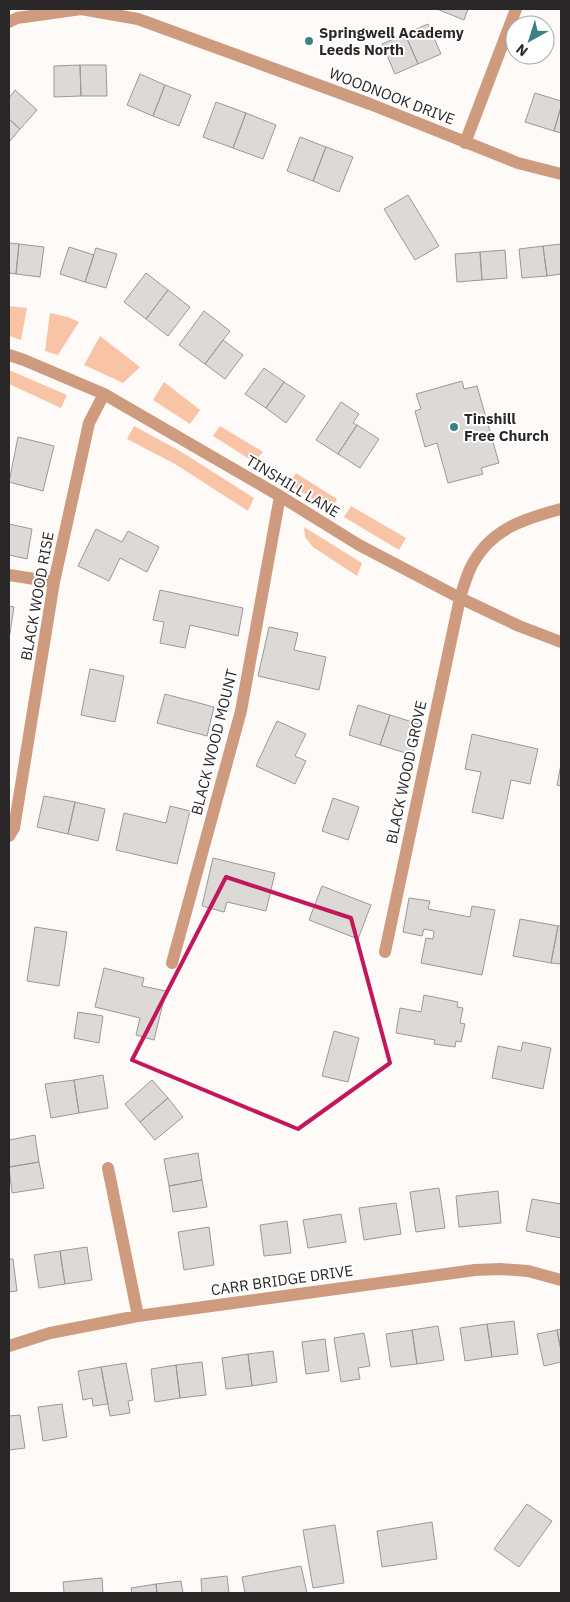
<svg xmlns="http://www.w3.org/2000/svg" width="570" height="1602" font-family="'IBM Plex Sans',sans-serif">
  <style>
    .green { fill: #f9c3a6 }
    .building { fill: #dcd9d7; stroke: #9c9897 }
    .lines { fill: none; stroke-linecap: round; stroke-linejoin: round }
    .minor { stroke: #ce9b7f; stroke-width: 12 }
    .marked { fill: none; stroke: #c2185b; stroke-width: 4; stroke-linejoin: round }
    .poi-dot { fill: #3a8286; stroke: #fff; stroke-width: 2 }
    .labels { text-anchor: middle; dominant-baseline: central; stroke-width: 4; stroke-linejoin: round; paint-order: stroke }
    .poi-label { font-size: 15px; font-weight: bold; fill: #292727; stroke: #fff; text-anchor: start }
    .street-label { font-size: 15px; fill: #292727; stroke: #fff }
  </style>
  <rect width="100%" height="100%" fill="#fefaf8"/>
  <path class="green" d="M 9,306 L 27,308 L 21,340 L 9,336 Z
    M 50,313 L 68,317 L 79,322 L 58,355 L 45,351 Z
    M 100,336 L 140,367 L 123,383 L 84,365 Z
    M 9,370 L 67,395 L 61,408 L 9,384 Z
    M 164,382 L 200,410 L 190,424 L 153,400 Z
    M 134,426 L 180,451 L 254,498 L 248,511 L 175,464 L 127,439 Z
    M 220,426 L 263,452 L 254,462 L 213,436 Z
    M 296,473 L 337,499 L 331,510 L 289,484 Z
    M 351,506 L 406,538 L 399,550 L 344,517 Z
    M 304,527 L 362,563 L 357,576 L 313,547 L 305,537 Z"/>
  <path class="building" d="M 437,9 L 468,9 L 464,20 Z
    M 428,24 L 441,54 L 418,64 L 405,34 Z
    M 405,34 L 418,64 L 395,74 L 382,44 Z
    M 80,65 L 81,96 L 54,97 L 54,66 Z
    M 80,65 L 106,65 L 107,96 L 81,96 Z
    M 140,74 L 165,85 L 153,116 L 127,105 Z
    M 165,85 L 191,95 L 179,126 L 153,116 Z
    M 15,90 L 37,110 L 20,129 L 9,119 L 9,98 Z
    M 535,93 L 561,101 L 561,107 L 554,131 L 525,122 Z
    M 216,102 L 246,113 L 233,148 L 203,137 Z
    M 561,107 L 561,133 L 554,131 Z
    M 246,113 L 276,125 L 263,159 L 233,148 Z
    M 9,119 L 20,129 L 9,142 Z
    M 300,137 L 326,147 L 313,181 L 287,171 Z
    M 326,147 L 353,157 L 339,192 L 313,181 Z
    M 408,195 L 439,246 L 415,260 L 384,209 Z
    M 9,243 L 19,244 L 16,274 L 9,273 Z
    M 19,244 L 44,247 L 40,277 L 16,274 Z
    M 561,244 L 561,274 L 547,276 L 543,246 Z
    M 543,246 L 547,276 L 522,278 L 519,249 Z
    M 69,247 L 94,255 L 85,282 L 60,274 Z
    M 96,248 L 117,254 L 106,288 L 85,282 Z
    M 505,250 L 507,278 L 482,280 L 480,252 Z
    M 480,252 L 482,280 L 457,282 L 455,254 Z
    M 146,273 L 168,290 L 146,319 L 124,302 Z
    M 168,290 L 190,307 L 168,336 L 146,319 Z
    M 204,311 L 230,331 L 205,364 L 179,345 Z
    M 223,340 L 243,355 L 225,379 L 205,364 Z
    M 264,368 L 284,382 L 266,408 L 245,394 Z
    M 462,381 L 464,389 L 477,386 L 499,463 L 481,468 L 483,474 L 448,483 L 437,443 L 425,447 L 415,411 L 421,409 L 416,394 Z
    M 284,382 L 305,396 L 286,423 L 266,408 Z
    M 341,402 L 359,414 L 353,423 L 357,425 L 338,454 L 316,440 Z
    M 357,425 L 379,439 L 360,468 L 338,454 Z
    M 18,437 L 54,446 L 43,491 L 9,482 Z
    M 9,524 L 32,529 L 27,559 L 9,555 Z
    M 96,529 L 122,542 L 128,531 L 159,547 L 147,572 L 120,558 L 109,581 L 78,566 Z
    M 160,590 L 243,608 L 238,636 L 190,625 L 185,648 L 160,643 L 164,622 L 153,620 Z
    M 9,606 L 14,607 L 9,639 Z
    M 269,627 L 298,633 L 294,650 L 326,657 L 319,690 L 258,676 Z
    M 90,669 L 124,676 L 115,722 L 81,715 Z
    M 165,694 L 214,707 L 207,736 L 157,723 Z
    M 358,705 L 390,715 L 380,745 L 349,735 Z
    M 390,715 L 422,725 L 412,755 L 380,745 Z
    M 277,721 L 306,734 L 295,756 L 306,761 L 295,784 L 256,766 Z
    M 472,734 L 538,749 L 530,784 L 511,780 L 503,819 L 472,812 L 481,772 L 465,769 Z
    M 561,764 L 561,786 L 557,785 Z
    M 44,796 L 75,802 L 68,834 L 37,827 Z
    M 333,798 L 359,807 L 348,840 L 322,831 Z
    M 75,802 L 105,809 L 98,841 L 68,834 Z
    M 170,806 L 190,811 L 177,864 L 116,850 L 124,813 L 166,823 Z
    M 213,858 L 275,873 L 266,911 L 227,902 L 224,912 L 202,906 Z
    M 322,886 L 371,905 L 358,939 L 309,920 Z
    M 409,898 L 430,901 L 428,909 L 470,917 L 472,906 L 495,910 L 482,975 L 421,963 L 426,938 L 433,939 L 434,931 L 424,929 L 422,936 L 403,932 Z
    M 520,919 L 558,926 L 551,963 L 513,956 Z
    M 558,926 L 561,926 L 561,964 L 551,963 Z
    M 35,927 L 67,932 L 59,986 L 27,981 Z
    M 104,968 L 144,978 L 142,986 L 166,991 L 154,1040 L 136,1035 L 140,1018 L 95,1007 Z
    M 424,995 L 458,1002 L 457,1007 L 463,1008 L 460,1023 L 465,1024 L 461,1042 L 456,1041 L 455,1047 L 434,1044 L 435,1040 L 396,1033 L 400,1008 L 421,1012 Z
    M 78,1012 L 103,1016 L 99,1043 L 74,1038 Z
    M 334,1031 L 359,1038 L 348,1082 L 322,1076 Z
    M 523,1042 L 551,1048 L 543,1089 L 492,1078 L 498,1046 L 521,1051 Z
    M 103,1075 L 108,1108 L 79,1113 L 74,1080 Z
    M 74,1080 L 79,1113 L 51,1118 L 45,1084 Z
    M 152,1080 L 168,1098 L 140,1122 L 125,1104 Z
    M 168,1098 L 183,1117 L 155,1140 L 140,1122 Z
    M 35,1135 L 39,1162 L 9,1167 L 9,1140 Z
    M 198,1153 L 202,1180 L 169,1186 L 164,1159 Z
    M 39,1162 L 44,1188 L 12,1193 L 9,1167 Z
    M 202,1180 L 207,1207 L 173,1212 L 169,1186 Z
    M 439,1188 L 445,1228 L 416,1232 L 410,1192 Z
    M 498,1191 L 501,1223 L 459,1227 L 456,1196 Z
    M 532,1199 L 561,1204 L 561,1238 L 526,1231 Z
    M 396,1203 L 401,1234 L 364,1240 L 359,1208 Z
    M 341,1214 L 346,1242 L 308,1248 L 303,1220 Z
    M 287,1221 L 291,1253 L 264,1256 L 260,1225 Z
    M 209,1227 L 214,1265 L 184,1270 L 178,1232 Z
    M 87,1247 L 92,1280 L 65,1284 L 60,1251 Z
    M 60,1251 L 65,1284 L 39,1288 L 34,1255 Z
    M 9,1259 L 13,1259 L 17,1291 L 9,1292 Z
    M 514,1321 L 518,1354 L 492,1357 L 487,1324 Z
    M 487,1324 L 492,1357 L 465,1361 L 460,1328 Z
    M 438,1326 L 444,1360 L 417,1364 L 412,1330 Z
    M 561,1329 L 561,1351 L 557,1330 Z
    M 412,1330 L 417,1364 L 391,1367 L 386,1334 Z
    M 557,1330 L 561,1351 L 561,1362 L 544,1366 L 537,1334 Z
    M 364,1333 L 370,1366 L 358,1368 L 360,1379 L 341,1382 L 334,1338 Z
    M 325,1339 L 329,1371 L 306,1374 L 302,1342 Z
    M 273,1351 L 277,1382 L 252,1386 L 248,1354 Z
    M 248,1354 L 252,1386 L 226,1389 L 222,1358 Z
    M 202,1362 L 206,1395 L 180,1398 L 176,1365 Z
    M 126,1363 L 133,1400 L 128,1401 L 130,1413 L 110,1416 L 101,1367 Z
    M 176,1365 L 180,1398 L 155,1402 L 151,1369 Z
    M 101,1367 L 108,1404 L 93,1406 L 92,1398 L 83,1400 L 78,1371 Z
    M 62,1404 L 67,1437 L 43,1441 L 38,1407 Z
    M 20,1415 L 25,1448 L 9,1450 L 9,1416 Z
    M 527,1504 L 552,1521 L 519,1567 L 494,1549 Z
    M 432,1522 L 437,1559 L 382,1567 L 377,1531 Z
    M 335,1525 L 344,1583 L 313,1588 L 303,1530 Z
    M 301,1566 L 307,1593 L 245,1593 L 242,1577 Z
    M 227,1576 L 229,1593 L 202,1593 L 201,1579 Z
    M 102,1578 L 103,1593 L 64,1593 L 63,1582 Z
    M 181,1581 L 183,1593 L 157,1593 L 156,1584 Z
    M 156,1584 L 157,1593 L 132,1593 L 131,1588 Z"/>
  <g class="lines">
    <path class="minor" d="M 9,22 L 17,18 L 81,9 L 138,19 L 370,104 L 518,163 L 561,174
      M 465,143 L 516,9
      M 9,355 L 24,360 L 104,394 L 280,496 L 359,545 L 460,598 L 519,626 L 561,642
      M 9,575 L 54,582
      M 9,836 L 14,828 L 54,582 L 89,423 L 104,394
      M 385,952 L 460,598 C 463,588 466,578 470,569 C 488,530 523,519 561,509
      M 172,963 L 241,711 L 280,496
      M 108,1168 L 138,1316
      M 9,1346 L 50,1333 L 138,1316 L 475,1270 L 500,1269 L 528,1271 L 561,1280"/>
  </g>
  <path class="marked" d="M 226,877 L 351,918 L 390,1063 L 298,1129 L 132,1060 Z"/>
  <g class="poi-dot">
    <circle cx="309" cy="41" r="5"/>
    <circle cx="454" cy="427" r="5"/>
  </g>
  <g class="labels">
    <g class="poi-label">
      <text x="319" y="32">Springwell Academy<tspan x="319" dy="17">Leeds North</tspan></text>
      <text x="464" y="418">Tinshill<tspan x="464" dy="17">Free Church</tspan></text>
    </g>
    <g class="street-label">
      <text transform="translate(392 96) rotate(21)">WOODNOOK DRIVE</text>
      <text transform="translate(293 486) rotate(31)">TINSHILL LANE</text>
      <text transform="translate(37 596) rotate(-80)">BLACK WOOD RISE</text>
      <text transform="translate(214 742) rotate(-76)">BLACK WOOD MOUNT</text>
      <text transform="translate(406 772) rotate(-78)">BLACK WOOD GROVE</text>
      <text transform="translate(282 1280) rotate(-8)">CARR BRIDGE DRIVE</text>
    </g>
  </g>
  <rect width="570" height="1602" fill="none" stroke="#292727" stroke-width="20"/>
  <g transform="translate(530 40) rotate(219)"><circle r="24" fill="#ffffff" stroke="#a9a9a9"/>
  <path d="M0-4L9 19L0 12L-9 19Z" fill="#3a8286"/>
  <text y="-8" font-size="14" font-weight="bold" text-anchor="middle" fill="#292727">N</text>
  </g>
</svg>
